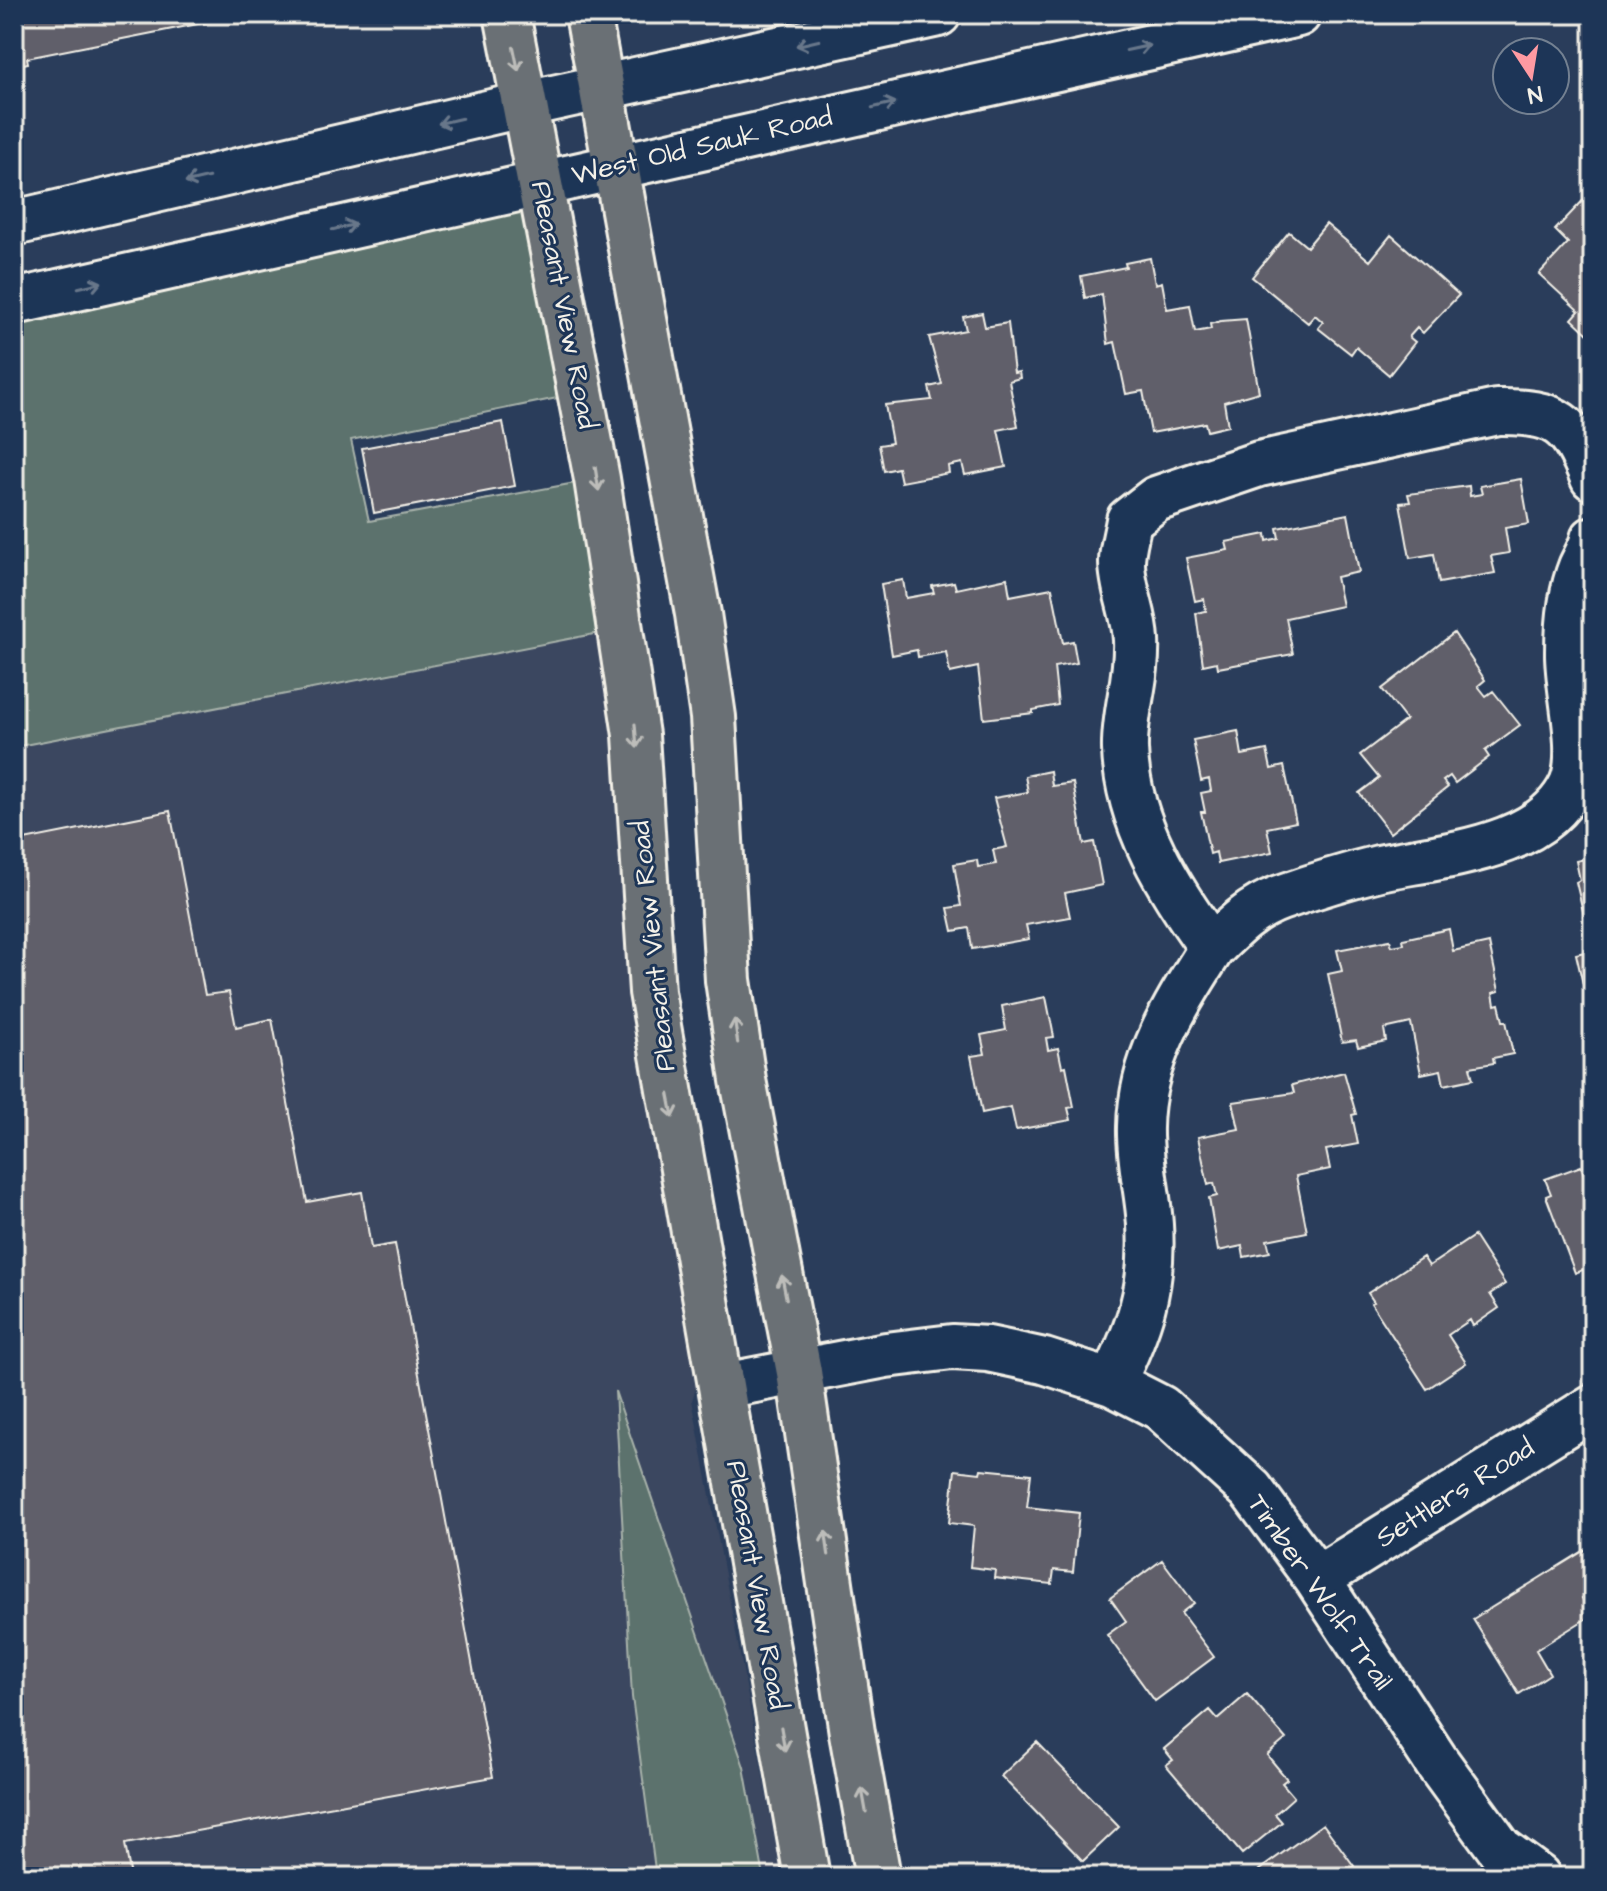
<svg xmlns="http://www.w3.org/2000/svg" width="1607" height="1891" font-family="'Architects Daughter',sans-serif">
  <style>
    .built { fill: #3a4760 }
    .green { fill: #5b726d; stroke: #a8b2aa; stroke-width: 2 }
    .building { fill: #605e6a; stroke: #f4f1e8; stroke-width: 2 }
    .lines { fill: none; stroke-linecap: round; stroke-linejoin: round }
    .minor-casing { stroke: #f4f1e8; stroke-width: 50 }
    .major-casing { stroke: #f4f1e8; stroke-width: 50 }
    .minor { stroke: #1d3557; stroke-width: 44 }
    .major { stroke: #6a7074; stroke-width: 44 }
    .oneway { stroke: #68778a }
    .oneway2 { stroke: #bdbdba }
    .labels { text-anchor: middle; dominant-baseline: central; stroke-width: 6; stroke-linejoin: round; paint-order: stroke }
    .street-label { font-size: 28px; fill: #f4f1e8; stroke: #1d3557 }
  </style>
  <rect width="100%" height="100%" fill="#2a3d5b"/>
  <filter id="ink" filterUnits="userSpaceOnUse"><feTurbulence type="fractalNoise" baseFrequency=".0125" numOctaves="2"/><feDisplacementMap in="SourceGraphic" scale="16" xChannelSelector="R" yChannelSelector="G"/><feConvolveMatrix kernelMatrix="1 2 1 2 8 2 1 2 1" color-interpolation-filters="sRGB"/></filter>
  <g filter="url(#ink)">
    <path class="built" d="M 620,629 L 715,1335 L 692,1400 L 782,1877 L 14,1877 L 14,747 Z"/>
    <path class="green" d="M 541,182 L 582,393 L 351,440 L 369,521 L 597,479 L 620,629 L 14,747 L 14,302 Z
      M 615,1391 L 744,1767 L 764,1877 L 656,1877 L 632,1697 Z"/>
    <path class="building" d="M 14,14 L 274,14 L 244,20 L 243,15 L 27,58 L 28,63 L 14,66 Z
      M 1593,180 L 1593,330 L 1589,335 L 1572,319 L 1579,311 L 1539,274 L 1568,243 L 1555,230 L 1592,191 L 1587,187 Z
      M 1326,224 L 1370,261 L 1391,235 L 1459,295 L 1423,333 L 1417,328 L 1409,337 L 1415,342 L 1389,375 L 1356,347 L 1351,354 L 1318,328 L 1323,322 L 1315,315 L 1308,323 L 1252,277 L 1289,232 L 1307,247 Z
      M 1150,258 L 1155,284 L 1162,282 L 1167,309 L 1190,305 L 1195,332 L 1211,329 L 1210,324 L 1221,321 L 1246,319 L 1259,392 L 1224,402 L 1228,426 L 1207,431 L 1205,423 L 1151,433 L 1143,391 L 1126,394 L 1115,342 L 1108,344 L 1102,294 L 1085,298 L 1081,276 L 1126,267 L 1125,263 Z
      M 982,313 L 985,327 L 1008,323 L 1014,373 L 1019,372 L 1020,378 L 1009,381 L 1018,426 L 998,430 L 1006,467 L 965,475 L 962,463 L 948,466 L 949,473 L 901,482 L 898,468 L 884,471 L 879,445 L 892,443 L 885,405 L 932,400 L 929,387 L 942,384 L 929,337 L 966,330 L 963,317 Z
      M 503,422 L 515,486 L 374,513 L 362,448 Z
      M 1521,479 L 1529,524 L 1505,528 L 1509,553 L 1491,556 L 1495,573 L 1439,583 L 1434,554 L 1410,558 L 1400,503 L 1410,502 L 1408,494 L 1469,486 L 1470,496 L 1482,494 L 1480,486 Z
      M 1348,514 L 1359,572 L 1336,577 L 1342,606 L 1286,618 L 1293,654 L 1218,668 L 1217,662 L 1203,665 L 1196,613 L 1206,611 L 1204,599 L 1195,601 L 1186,558 L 1228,550 L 1226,542 L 1266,534 L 1267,541 L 1279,538 L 1277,528 Z
      M 1007,578 L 1010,596 L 1052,588 L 1063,643 L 1073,641 L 1077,663 L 1054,667 L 1058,705 L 1033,710 L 1033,713 L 984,719 L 978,667 L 950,673 L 946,652 L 918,657 L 917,650 L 892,655 L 881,584 L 903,580 L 906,598 L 934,593 L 932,586 L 954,582 L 956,589 Z
      M 1454,633 L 1485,680 L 1478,686 L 1486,696 L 1493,691 L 1520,725 L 1485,751 L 1489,757 L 1455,783 L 1450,776 L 1443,781 L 1448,787 L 1390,833 L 1359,793 L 1379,778 L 1360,755 L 1406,720 L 1382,689 Z
      M 1238,731 L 1242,755 L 1267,750 L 1271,769 L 1284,766 L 1296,822 L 1267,828 L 1272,852 L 1218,863 L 1216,852 L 1210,854 L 1201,812 L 1205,812 L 1201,793 L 1211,791 L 1209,779 L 1201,781 L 1193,740 Z
      M 1050,771 L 1052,786 L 1073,783 L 1084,844 L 1094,842 L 1102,885 L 1065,893 L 1070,917 L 1026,925 L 1029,939 L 972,949 L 969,928 L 953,931 L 948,908 L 961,906 L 954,864 L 977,860 L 978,867 L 996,864 L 993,850 L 1007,847 L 994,798 L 1028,792 L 1025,776 Z
      M 170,811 L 205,995 L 229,992 L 236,1027 L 272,1019 L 307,1202 L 362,1192 L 371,1248 L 395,1244 L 493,1777 L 125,1844 L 131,1877 L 14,1877 L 14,842 Z
      M 1593,857 L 1593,926 L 1587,928 L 1576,882 L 1580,880 L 1576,861 Z
      M 1449,929 L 1453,951 L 1489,943 L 1499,991 L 1493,993 L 1495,1005 L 1499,1004 L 1503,1021 L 1506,1021 L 1513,1054 L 1493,1058 L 1494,1063 L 1470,1067 L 1473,1079 L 1444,1085 L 1441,1070 L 1421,1074 L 1411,1023 L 1384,1029 L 1386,1041 L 1358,1047 L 1356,1040 L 1342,1042 L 1328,974 L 1342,971 L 1337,950 L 1390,940 L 1392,946 L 1404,944 L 1403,939 Z
      M 1593,950 L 1593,982 L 1583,984 L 1576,954 Z
      M 1046,997 L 1054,1037 L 1046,1038 L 1048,1050 L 1058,1048 L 1062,1067 L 1066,1066 L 1074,1107 L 1068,1108 L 1071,1120 L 1016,1130 L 1011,1107 L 982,1113 L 971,1056 L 985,1054 L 981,1035 L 1006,1030 L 1002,1006 Z
      M 1344,1072 L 1356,1114 L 1352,1115 L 1358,1144 L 1326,1150 L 1330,1169 L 1296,1176 L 1307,1232 L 1267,1240 L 1270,1252 L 1244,1257 L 1242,1246 L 1218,1251 L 1209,1198 L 1217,1196 L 1214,1183 L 1208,1185 L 1198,1137 L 1239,1129 L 1233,1102 L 1294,1093 L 1292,1085 Z
      M 1581,1166 L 1586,1180 L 1593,1177 L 1593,1266 L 1575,1273 L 1546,1196 L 1551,1194 L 1545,1179 Z
      M 1474,1236 L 1505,1284 L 1490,1294 L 1499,1308 L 1473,1326 L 1470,1320 L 1448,1335 L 1466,1363 L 1427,1389 L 1371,1303 L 1374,1302 L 1368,1293 L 1423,1257 L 1429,1266 Z
      M 981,1469 L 1031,1474 L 1027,1507 L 1079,1513 L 1073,1572 L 1054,1570 L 1052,1584 L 994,1578 L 995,1570 L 970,1567 L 974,1526 L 949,1523 L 955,1470 L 980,1473 Z
      M 1593,1545 L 1593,1591 L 1582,1598 L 1592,1615 L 1536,1650 L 1550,1674 L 1519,1694 L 1473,1619 Z
      M 1162,1560 L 1194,1603 L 1181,1613 L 1214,1657 L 1155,1701 L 1107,1635 L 1126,1621 L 1110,1598 Z
      M 1247,1694 L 1286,1739 L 1267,1755 L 1287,1779 L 1282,1783 L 1294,1797 L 1275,1814 L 1282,1822 L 1242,1854 L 1166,1765 L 1173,1760 L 1164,1749 L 1210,1710 L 1218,1719 Z
      M 1037,1742 L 1119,1827 L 1083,1861 L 1001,1776 Z
      M 1323,1824 L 1354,1866 L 1340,1877 L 1264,1877 L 1259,1870 Z"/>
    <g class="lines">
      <g class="minor-casing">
        <path id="minor" d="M 14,223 L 526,104 L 938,14
          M 14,302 L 1298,14
          M 1593,478 C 1572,423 1557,411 1497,412 L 1259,464 L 1156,499 L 1129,520 C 1127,533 1122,548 1122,562 C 1122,588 1135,614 1136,640 C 1138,678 1124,712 1125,749 C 1127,823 1170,890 1212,948 C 1233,927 1252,908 1280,898 C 1311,887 1346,876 1379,868 C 1440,855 1542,850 1572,784 C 1586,751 1567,688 1568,651 C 1568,624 1571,592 1581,567 C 1585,558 1591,549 1593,539
          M 1112,1383 C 1139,1329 1154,1286 1150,1225 C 1148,1192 1139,1160 1140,1127 C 1141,1059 1176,1003 1212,948
          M 723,1386 L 886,1355 L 952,1347 L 988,1349 L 1044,1361 L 1112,1383 L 1161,1408 L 1251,1490 L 1317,1579 L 1436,1761 L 1500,1849 L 1538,1877
          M 1317,1579 L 1593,1407"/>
      </g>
      <g class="major-casing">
        <path id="major" d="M 507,14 L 597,479 L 636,735 L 652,992 L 807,1877
          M 588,14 L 698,614 L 713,717 L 728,980 L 743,1080 L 799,1372 L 852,1733 L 878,1877"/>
      </g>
      <use href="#minor" class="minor"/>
      <use href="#major" class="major"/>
    </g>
    <defs><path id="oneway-shaft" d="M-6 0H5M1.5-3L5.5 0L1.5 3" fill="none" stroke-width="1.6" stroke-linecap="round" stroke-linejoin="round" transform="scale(2)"/></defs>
    <g class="oneway">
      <use href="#oneway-shaft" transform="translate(808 43) rotate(167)"/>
      <use href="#oneway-shaft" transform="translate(1138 48) rotate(-12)"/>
      <use href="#oneway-shaft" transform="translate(884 105) rotate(-13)"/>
      <use href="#oneway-shaft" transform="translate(450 121) rotate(167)"/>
      <use href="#oneway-shaft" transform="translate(197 180) rotate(167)"/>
      <use href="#oneway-shaft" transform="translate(344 227) rotate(-13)"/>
      <use href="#oneway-shaft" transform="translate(90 285) rotate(-13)"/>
    </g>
    <g class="oneway2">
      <use href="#oneway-shaft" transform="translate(516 59) rotate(78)"/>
      <use href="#oneway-shaft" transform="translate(597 479) rotate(81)"/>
      <use href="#oneway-shaft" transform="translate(636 736) rotate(85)"/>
      <use href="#oneway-shaft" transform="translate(736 1031) rotate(-98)"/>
      <use href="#oneway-shaft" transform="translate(671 1106) rotate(79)"/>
      <use href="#oneway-shaft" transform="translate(784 1287) rotate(-101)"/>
      <use href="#oneway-shaft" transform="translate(827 1543) rotate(-98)"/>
      <use href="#oneway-shaft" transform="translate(783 1739) rotate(80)"/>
      <use href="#oneway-shaft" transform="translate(864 1800) rotate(-100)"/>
    </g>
  </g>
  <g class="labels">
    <g class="street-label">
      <text transform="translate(702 146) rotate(-13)">West Old Sauk Road</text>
      <text transform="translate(564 305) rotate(79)">Pleasant View Road</text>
      <text transform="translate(653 946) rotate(-96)">Pleasant View Road</text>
      <text transform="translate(1455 1493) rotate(-32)">Settlers Road</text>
      <text transform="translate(757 1585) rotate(80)">Pleasant View Road</text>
      <text transform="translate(1320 1592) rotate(55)">Timber Wolf Trail</text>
    </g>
  </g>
  <rect width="1607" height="1891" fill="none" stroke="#1d3557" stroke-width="48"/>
  <rect x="24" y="24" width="1559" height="1843" fill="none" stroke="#f4f1e8" stroke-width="3" filter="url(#ink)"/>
  <g transform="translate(1531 76) rotate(168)"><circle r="38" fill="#1d3557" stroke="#738091" stroke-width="2"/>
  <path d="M0-6L14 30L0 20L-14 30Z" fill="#ff9aa2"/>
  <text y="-12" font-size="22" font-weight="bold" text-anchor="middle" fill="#f4f1e8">N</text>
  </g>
</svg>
